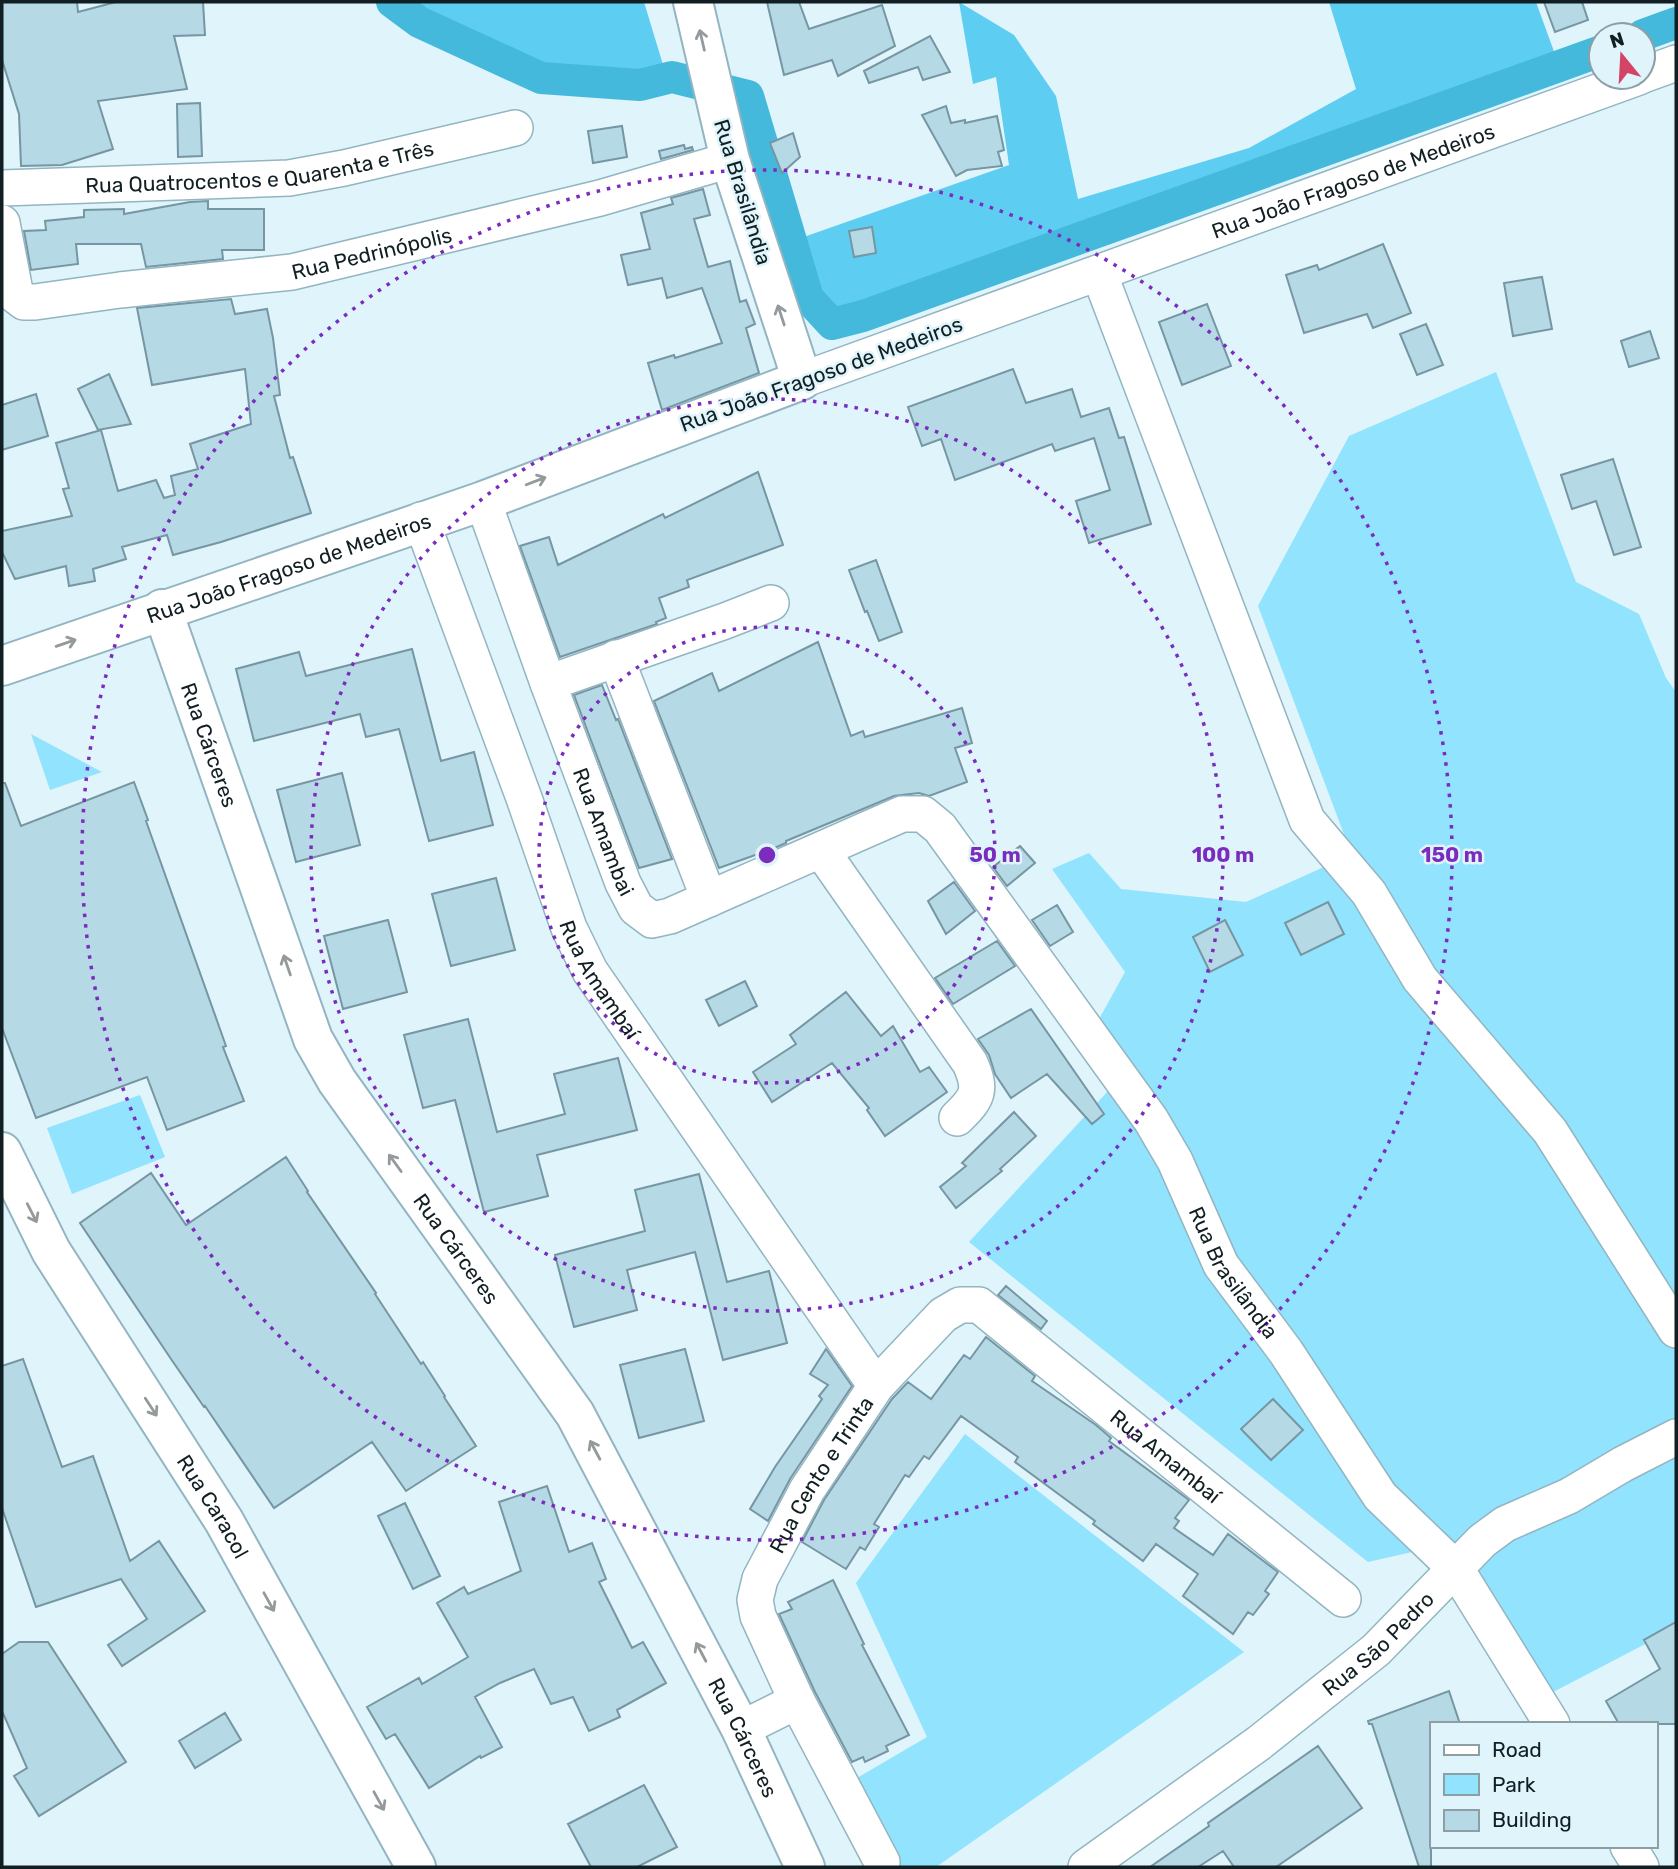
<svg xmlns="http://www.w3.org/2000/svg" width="1678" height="1869" font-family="Rubik,sans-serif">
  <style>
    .green { fill: #91e3fe }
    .forest { fill: #5dcef1 }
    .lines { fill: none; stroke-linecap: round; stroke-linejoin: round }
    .canal { stroke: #44b9db; stroke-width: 32 }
    .building { fill: #b5d9e5; stroke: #7596a2; stroke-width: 2 }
    .minor-casing { stroke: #93b5c1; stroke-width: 38 }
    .tertiary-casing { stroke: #93b5c1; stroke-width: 42 }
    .minor { stroke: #fff; stroke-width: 35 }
    .tertiary { stroke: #fff; stroke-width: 38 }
    .oneway { stroke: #949a9c }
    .ring { fill: none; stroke: #7b2cbf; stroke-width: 3.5; stroke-dasharray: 3.5 7 }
    .labels { text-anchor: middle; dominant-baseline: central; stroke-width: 5; stroke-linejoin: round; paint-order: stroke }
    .street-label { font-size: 21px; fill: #111f23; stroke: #dff4fb }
    .centre { fill: #7b2cbf; stroke: #dff4fb; stroke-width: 3.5 }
    .ring-label { font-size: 21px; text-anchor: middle; font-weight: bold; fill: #7b2cbf; stroke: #dff4fb; stroke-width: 5; stroke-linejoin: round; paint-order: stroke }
  </style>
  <rect width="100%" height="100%" fill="#dff4fb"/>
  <path class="green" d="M 1496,372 L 1576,582 L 1639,614 L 1666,678 L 1676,692 L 1676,1628 L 1534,1702 L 1456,1542 L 1368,1562 L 969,1242 L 1120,1078 L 1093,1030 L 1125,972 L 1052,869 L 1089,853 L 1121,889 L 1246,902 L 1335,862 L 1359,874 L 1258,606 L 1349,436 Z
    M 31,734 L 102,772 L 50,790 Z
    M 140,1095 L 165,1157 L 72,1194 L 47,1128 Z
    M 965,1434 L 1244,1652 L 936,1867 L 895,1867 L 857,1778 L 927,1737 L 856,1583 Z"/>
  <path class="forest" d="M 388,2 L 644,2 L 664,68 L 582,82 L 517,67 L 393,11 Z
    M 959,2 L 1014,35 L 1056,96 L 1078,199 L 1249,148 L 1356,89 L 1329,2 L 1536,2 L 1560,68 L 837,328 L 808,298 L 798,239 L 1009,165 L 996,77 L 973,84 Z"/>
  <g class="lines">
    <path class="canal" d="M 392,2 L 419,22 L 541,78 L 640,85 L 672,77 L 748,96 L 808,298 L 832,324 L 863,316 L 1601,51
      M 1643,35 L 1676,23"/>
  </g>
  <path class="building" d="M 2,2 L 77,2 L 78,12 L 116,2 L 203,2 L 205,35 L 174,36 L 187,89 L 98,101 L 113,149 L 62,165 L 21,166 L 19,114 L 2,60 Z
    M 767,2 L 799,2 L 809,29 L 882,5 L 895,46 L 838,76 L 832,60 L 784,75 Z
    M 1544,2 L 1582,2 L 1588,20 L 1555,32 Z
    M 930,36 L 950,72 L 923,80 L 918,67 L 869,83 L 864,71 Z
    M 200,103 L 202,156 L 178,157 L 177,104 Z
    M 946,106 L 951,123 L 965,120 L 965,123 L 997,116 L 1004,150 L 998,152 L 1002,166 L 967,170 L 956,176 L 922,115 Z
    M 622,126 L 627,157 L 593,163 L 588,131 Z
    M 793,133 L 800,157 L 782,173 L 770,143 Z
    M 684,145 L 685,149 L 692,147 L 693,150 L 661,159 L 659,151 Z
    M 703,189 L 710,215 L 694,219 L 708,267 L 730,261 L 740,302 L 746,300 L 755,324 L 746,328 L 759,373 L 662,410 L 648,363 L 674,355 L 675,358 L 722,343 L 702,288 L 667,298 L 662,278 L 628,285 L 621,255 L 650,249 L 641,213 L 673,204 L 671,198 Z
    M 208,201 L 208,209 L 264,209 L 264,250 L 222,250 L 223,259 L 146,267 L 141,244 L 76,244 L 78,264 L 31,270 L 24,231 L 46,230 L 45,221 L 84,217 L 84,210 L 124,209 L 124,214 L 190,202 Z
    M 872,227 L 876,253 L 854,257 L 849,231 Z
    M 1383,244 L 1411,313 L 1373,328 L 1367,314 L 1304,333 L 1286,275 L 1317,265 L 1319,270 Z
    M 1542,277 L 1552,329 L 1513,336 L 1504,283 Z
    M 231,299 L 235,314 L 267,309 L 273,338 L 280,395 L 274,396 L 290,458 L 293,457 L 311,513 L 221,542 L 173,555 L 167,535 L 122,547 L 126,559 L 93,569 L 95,581 L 69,586 L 66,566 L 15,579 L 2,552 L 2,531 L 72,516 L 63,489 L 69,488 L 56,443 L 101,430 L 118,491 L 156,480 L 164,498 L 175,495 L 171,476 L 198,469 L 190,444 L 251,424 L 245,369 L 152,385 L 137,308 Z
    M 1207,304 L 1231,366 L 1182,385 L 1159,322 Z
    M 1426,324 L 1443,365 L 1417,375 L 1400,334 Z
    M 1650,331 L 1659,358 L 1629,367 L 1621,341 Z
    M 1013,369 L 1026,403 L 1072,389 L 1081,417 L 1109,408 L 1119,438 L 1124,437 L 1151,524 L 1089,543 L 1076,501 L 1110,490 L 1094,438 L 1055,451 L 1052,444 L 955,480 L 941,439 L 922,446 L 908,407 Z
    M 109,374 L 131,424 L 98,430 L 78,389 Z
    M 36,394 L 48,436 L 2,450 L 2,405 Z
    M 1613,459 L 1641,547 L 1614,555 L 1596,501 L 1572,509 L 1561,475 Z
    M 758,472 L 783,545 L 687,580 L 689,587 L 659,598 L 666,618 L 656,622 L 657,624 L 560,657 L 520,546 L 549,537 L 558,565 L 663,514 L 665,518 Z
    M 876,560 L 902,632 L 879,641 L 867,611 L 865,612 L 849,570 Z
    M 818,642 L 851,736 L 863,731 L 865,737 L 962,708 L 972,743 L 955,748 L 967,782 L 929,796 L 919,793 L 894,796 L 786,841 L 786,843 L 772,849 L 719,868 L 654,701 L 712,673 L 719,691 Z
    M 412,649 L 441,761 L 474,752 L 493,825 L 429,841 L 399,729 L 366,737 L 360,714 L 254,741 L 236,669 L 299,652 L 306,676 Z
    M 602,685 L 616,720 L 618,719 L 672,859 L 639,868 L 574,695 Z
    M 342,773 L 360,845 L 296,862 L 277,790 Z
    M 134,782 L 148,820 L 146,821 L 226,1046 L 223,1047 L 244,1101 L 167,1130 L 147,1077 L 36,1118 L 2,1028 L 2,783 L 5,783 L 21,826 Z
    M 1020,846 L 1035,863 L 1007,886 L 993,867 Z
    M 496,878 L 515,950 L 451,966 L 432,894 Z
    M 954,882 L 975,911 L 946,934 L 928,901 Z
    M 1328,902 L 1344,934 L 1301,955 L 1285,923 Z
    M 1057,905 L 1073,932 L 1050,946 L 1032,920 Z
    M 388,920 L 407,992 L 343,1009 L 324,936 Z
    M 1225,920 L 1243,955 L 1210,972 L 1193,937 Z
    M 997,941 L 1015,966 L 953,1004 L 935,978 Z
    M 745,981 L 757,1006 L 719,1026 L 706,1000 Z
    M 846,992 L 881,1036 L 893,1026 L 920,1072 L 929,1067 L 947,1092 L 885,1136 L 867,1110 L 869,1108 L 832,1063 L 772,1102 L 753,1072 L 796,1044 L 790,1035 Z
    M 1031,1009 L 1104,1114 L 1092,1124 L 1047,1074 L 1011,1098 L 995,1074 L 989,1055 L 978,1039 Z
    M 468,1019 L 497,1132 L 565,1114 L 554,1074 L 618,1058 L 637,1130 L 537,1155 L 548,1196 L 484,1212 L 455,1100 L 423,1108 L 404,1035 Z
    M 1014,1112 L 1036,1136 L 1000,1169 L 1002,1171 L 956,1208 L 940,1187 L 966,1166 L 962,1163 Z
    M 286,1157 L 308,1191 L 307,1192 L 376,1293 L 375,1294 L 421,1364 L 423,1362 L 445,1396 L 444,1397 L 476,1446 L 406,1491 L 372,1442 L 274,1508 L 205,1406 L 204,1407 L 171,1359 L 80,1223 L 151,1173 L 186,1225 Z
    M 699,1174 L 727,1282 L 769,1271 L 787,1343 L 723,1360 L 695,1252 L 627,1270 L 637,1310 L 574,1327 L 555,1255 L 645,1231 L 635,1190 Z
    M 1006,1286 L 1047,1321 L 1041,1329 L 998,1295 Z
    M 986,1337 L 1035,1376 L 1032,1381 L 1096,1425 L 1111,1438 L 1109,1441 L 1189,1500 L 1175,1518 L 1179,1521 L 1174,1528 L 1213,1555 L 1228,1534 L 1278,1572 L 1265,1591 L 1269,1594 L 1253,1615 L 1248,1612 L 1233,1634 L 1183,1596 L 1198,1574 L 1156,1544 L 1143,1561 L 1093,1524 L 1095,1521 L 1015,1462 L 1018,1457 L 961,1416 L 929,1459 L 924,1456 L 909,1477 L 905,1475 L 874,1524 L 879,1527 L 865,1550 L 860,1547 L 846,1569 L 802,1542 L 824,1500 L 892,1399 L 908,1382 L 931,1399 L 964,1355 L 970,1359 Z
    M 685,1349 L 704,1421 L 639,1438 L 620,1365 Z
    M 826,1349 L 852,1386 L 790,1479 L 768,1521 L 750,1509 L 775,1467 L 822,1399 L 819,1396 L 828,1385 L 810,1374 Z
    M 23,1359 L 62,1467 L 93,1456 L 130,1561 L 159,1541 L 205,1611 L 122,1666 L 108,1645 L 147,1619 L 121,1579 L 36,1607 L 2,1508 L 2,1366 Z
    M 1273,1399 L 1303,1430 L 1271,1460 L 1241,1429 Z
    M 547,1486 L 569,1552 L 592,1543 L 606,1579 L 599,1582 L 632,1648 L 643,1642 L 666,1683 L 617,1710 L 620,1717 L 589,1731 L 573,1697 L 551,1704 L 534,1669 L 500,1683 L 475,1697 L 502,1747 L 481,1758 L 480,1756 L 429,1788 L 395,1734 L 386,1739 L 367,1707 L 419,1678 L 422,1684 L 468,1657 L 437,1603 L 464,1587 L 468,1594 L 521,1571 L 499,1502 Z
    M 405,1503 L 440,1576 L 413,1589 L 378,1516 Z
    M 833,1580 L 864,1644 L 862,1645 L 909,1735 L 886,1746 L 888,1751 L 865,1762 L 863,1757 L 852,1762 L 815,1692 L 779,1614 L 792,1609 L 788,1602 Z
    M 1676,1622 L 1676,1724 L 1619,1724 L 1606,1701 L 1660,1669 L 1644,1640 Z
    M 19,1642 L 48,1642 L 126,1762 L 39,1816 L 14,1776 L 27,1768 L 2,1711 L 2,1654 Z
    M 1449,1691 L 1460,1724 L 1431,1724 L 1431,1867 L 1419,1867 L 1372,1724 L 1369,1724 L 1368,1721 Z
    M 225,1713 L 241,1740 L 195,1768 L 179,1741 Z
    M 1318,1746 L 1362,1808 L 1276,1867 L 1234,1867 L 1223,1851 L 1198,1867 L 1150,1867 L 1209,1826 L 1208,1823 Z
    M 644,1785 L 677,1847 L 637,1867 L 591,1867 L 568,1824 Z"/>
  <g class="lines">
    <g class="minor-casing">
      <g id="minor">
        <path d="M 1643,75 L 1676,63"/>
        <path id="s1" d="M 2,188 L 289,178 L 344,168 L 515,128"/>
        <path id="s2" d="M 2,223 L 16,296 L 24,302 L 35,302 L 120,290 L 292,272 L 600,198 L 730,160"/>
        <path d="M 1099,273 L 1307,820 L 1369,893 L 1420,979 L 1550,1131 L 1676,1330"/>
        <path id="s3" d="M 802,380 L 1639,77"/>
        <path id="s4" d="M 483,501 L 548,683 L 623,883 L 636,908 L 652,920 L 670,916 L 902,814 L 923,814 L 940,828 L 1151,1120 L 1175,1161 L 1221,1265 L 1286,1352 L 1380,1496 L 1456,1569 L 1552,1724"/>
        <path id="s5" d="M 421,520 L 524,798 L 569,928 L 590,971 L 876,1386"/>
        <path d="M 616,658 L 709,899"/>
        <path d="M 548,683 L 725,621 L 771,603"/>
        <path d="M 821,850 L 970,1063 C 982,1090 978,1098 957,1118"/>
        <path d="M 797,1701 L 882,1862"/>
        <path id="s6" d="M 741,1729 L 797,1701 L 758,1616 L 755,1600 L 760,1579 L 807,1490 L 876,1386 L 943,1315 L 960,1305 L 979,1305 L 1343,1599"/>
        <path d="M 1628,1846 L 1641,1867"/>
        <path id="s7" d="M 1086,1867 L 1259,1743 L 1376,1650 L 1482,1541 L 1505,1524 L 1569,1496 L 1623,1464 L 1676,1437"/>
      </g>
    </g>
    <g class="tertiary-casing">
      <g id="tertiary">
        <path id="s8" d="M 162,609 L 313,1039 L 337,1081 L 575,1414 L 741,1729 L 805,1867"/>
        <path id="s9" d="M 2,666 L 483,501 L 802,380 L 730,160 L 693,2"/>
        <path id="s10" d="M 2,1152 L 51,1251 L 224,1521 L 416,1867"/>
      </g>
    </g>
    <use href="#minor" class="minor"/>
    <use href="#tertiary" class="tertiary"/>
  </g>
  <defs><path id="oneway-shaft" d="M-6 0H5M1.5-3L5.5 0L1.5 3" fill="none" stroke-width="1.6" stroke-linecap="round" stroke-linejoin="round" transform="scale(1.75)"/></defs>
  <g class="oneway">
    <use href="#oneway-shaft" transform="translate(702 40) rotate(-103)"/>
    <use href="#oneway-shaft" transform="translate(781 315) rotate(-108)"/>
    <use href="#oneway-shaft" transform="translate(536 481) rotate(-21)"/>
    <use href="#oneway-shaft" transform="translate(66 643) rotate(-19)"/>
    <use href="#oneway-shaft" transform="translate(287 965) rotate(-109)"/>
    <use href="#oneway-shaft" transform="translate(395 1163) rotate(-126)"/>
    <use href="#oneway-shaft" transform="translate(32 1213) rotate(63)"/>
    <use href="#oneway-shaft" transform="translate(151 1407) rotate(57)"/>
    <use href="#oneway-shaft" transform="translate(595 1450) rotate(-118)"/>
    <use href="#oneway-shaft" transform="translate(269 1602) rotate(61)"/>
    <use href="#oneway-shaft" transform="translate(701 1652) rotate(-118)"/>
    <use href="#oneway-shaft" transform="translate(379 1801) rotate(61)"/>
  </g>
  <g class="ring">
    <circle cx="767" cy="855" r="228"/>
    <circle cx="767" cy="855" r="456"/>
    <circle cx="767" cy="855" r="685"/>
  </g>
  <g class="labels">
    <g class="street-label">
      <text stroke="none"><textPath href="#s1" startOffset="259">Rua Quatrocentos e Quarenta e Três</textPath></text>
      <text stroke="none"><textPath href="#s3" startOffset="586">Rua João Fragoso de Medeiros</textPath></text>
      <text transform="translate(743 192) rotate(73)">Rua Brasilândia</text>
      <text stroke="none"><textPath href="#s2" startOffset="436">Rua Pedrinópolis</textPath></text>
      <text transform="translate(821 374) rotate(-20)">Rua João Fragoso de Medeiros</text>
      <text stroke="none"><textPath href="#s9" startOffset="303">Rua João Fragoso de Medeiros</textPath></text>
      <text stroke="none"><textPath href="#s8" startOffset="144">Rua Cárceres</textPath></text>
      <text stroke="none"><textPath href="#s4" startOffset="352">Rua Amambai</textPath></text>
      <text stroke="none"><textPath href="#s5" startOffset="494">Rua Amambaí</textPath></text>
      <text stroke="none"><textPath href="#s8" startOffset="710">Rua Cárceres</textPath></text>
      <text stroke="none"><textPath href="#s4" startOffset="1304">Rua Brasilândia</textPath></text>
      <text stroke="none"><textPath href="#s6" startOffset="796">Rua Amambaí</textPath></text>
      <text stroke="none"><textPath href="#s6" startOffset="315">Rua Cento e Trinta</textPath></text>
      <text stroke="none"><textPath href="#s10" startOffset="413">Rua Caracol</textPath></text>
      <text stroke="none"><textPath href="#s7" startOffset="368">Rua São Pedro</textPath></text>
      <text stroke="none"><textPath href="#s8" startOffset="1278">Rua Cárceres</textPath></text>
    </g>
  </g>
  <circle cx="767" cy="855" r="10" class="centre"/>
  <g class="ring-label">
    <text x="995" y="862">50 m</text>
    <text x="1223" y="862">100 m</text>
    <text x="1452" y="862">150 m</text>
  </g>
  <rect width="1678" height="1869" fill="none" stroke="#111f23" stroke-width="7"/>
  <rect x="1430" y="1722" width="228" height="126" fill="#dff4fb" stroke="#8d9fa5" stroke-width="2"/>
  <rect x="1444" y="1745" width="35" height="10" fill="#ffffff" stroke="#8d9fa5" stroke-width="2"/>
  <text x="1492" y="1757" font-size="21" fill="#111f23">Road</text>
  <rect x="1444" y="1774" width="35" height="21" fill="#91e3fe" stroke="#8d9fa5" stroke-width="2"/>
  <text x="1492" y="1792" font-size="21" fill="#111f23">Park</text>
  <rect x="1444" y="1810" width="35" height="21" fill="#b5d9e5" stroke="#8d9fa5" stroke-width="2"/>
  <text x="1492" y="1827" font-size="21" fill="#111f23">Building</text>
  <g transform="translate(1622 56) rotate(342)"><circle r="33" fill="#dff4fb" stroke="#8d9fa5" stroke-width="2"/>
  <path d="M0-5L12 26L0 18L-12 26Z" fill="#d34465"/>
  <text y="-10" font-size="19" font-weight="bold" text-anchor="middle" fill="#111f23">N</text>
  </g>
</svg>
